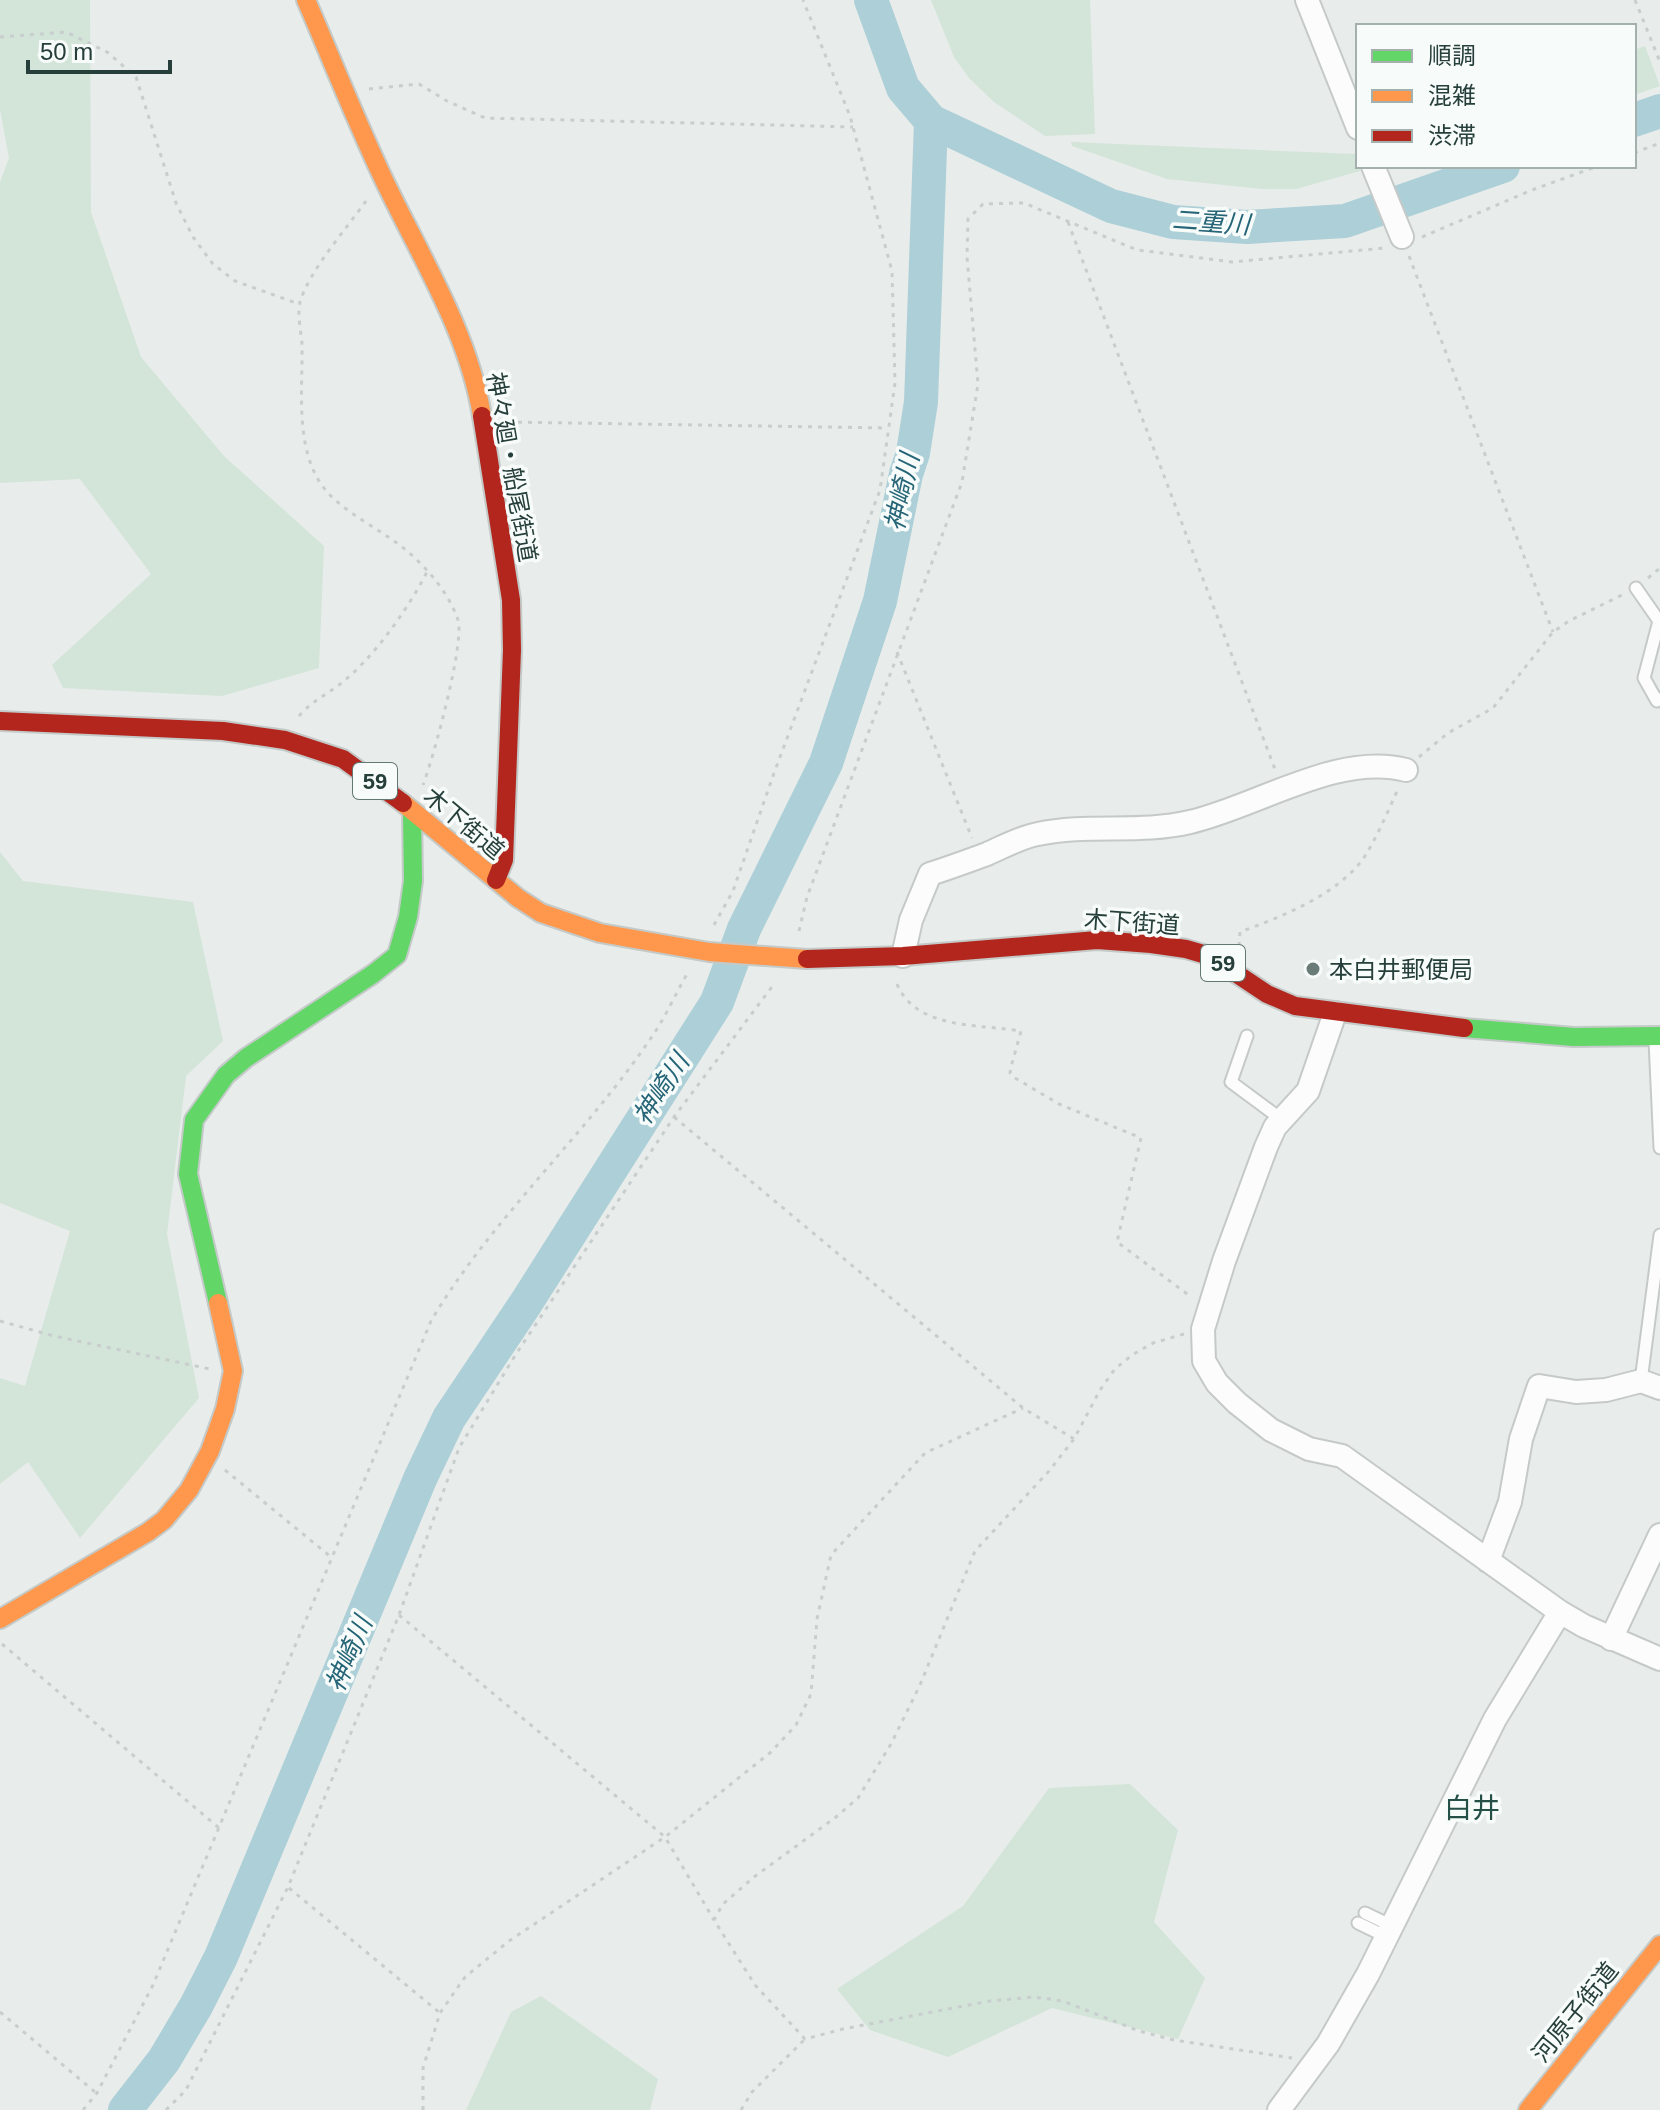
<svg xmlns="http://www.w3.org/2000/svg" width="1660" height="2110" font-family="Helvetica,'Noto Sans JP',sans-serif">
  <style>
    .green { fill: #d3e4d9 }
    .lines { fill: none; stroke-linecap: round; stroke-linejoin: round }
    .river { stroke: #adcfd7; stroke-width: 34 }
    .lane-casing { stroke: #c5cac8; stroke-width: 15 }
    .street-casing { stroke: #c5cac8; stroke-width: 26 }
    .fast-casing { stroke: #c4cac8; stroke-width: 22 }
    .slow-casing { stroke: #c4cac8; stroke-width: 22 }
    .jam-casing { stroke: #c4cac8; stroke-width: 22 }
    .path { stroke: #c7cecd; stroke-width: 3; stroke-dasharray: 4 6; stroke-linecap: butt }
    .lane { stroke: #fcfcfc; stroke-width: 11 }
    .street { stroke: #fcfcfc; stroke-width: 22 }
    .fast { stroke: #63d668; stroke-width: 18 }
    .slow { stroke: #ff974d; stroke-width: 18 }
    .jam { stroke: #b3261e; stroke-width: 18 }
    .poi-dot { fill: #6a7c78; stroke: #f7fbf9; stroke-width: 3 }
    .labels { text-anchor: middle; dominant-baseline: central; stroke-width: 7; stroke-linejoin: round; paint-order: stroke }
    .shield { fill: #f7fbf9; stroke: #657773; stroke-width: 2 }
    .shield-label { font-size: 22px; font-weight: bold; fill: #263f3a }
    .street-label { font-size: 24px; fill: #263f3a; stroke: #f7fbf9 }
    .poi-label { font-size: 24px; fill: #263f3a; stroke: #f7fbf9; text-anchor: start }
    .water-label { font-size: 26px; font-style: italic; fill: #256577; stroke: #f7fbf9 }
    .quarter-label { font-size: 28px; fill: #245047; stroke: #f7fbf9 }
  </style>
  <rect width="100%" height="100%" fill="#e8edeb"/>
  <path class="green" d="M 0,0 L 90,0 L 91,212 L 141,357 L 224,456 L 324,546 L 319,668 L 222,696 L 63,688 L 52,665 L 151,574 L 80,479 L 0,483 L 0,182 L 9,158 L 0,110 Z
    M 931,0 L 1090,0 L 1095,134 L 1045,136 L 994,102 L 969,78 L 954,57 Z
    M 1645,46 L 1660,86 L 1634,95 L 1634,50 Z
    M 1071,142 L 1355,154 L 1360,171 L 1296,189 L 1262,189 L 1167,179 L 1072,146 Z
    M 0,852 L 23,881 L 193,902 L 223,1041 L 186,1076 L 167,1234 L 199,1398 L 80,1538 L 28,1462 L 0,1484 L 0,1378 L 25,1386 L 70,1231 L 0,1203 Z
    M 1130,1784 L 1178,1830 L 1154,1922 L 1205,1978 L 1178,2039 L 1052,2008 L 948,2057 L 870,2030 L 837,1989 L 963,1906 L 1049,1788 Z
    M 541,1996 L 658,2079 L 650,2110 L 466,2110 L 511,2012 Z"/>
  <g class="lines">
    <path class="river" d="M 1634,120 L 1660,111
      M 931,121 L 1111,206 L 1173,222 L 1247,227 L 1345,221 L 1503,166
      M 125,2110 L 164,2060 L 196,2006 L 221,1957 L 420,1479 L 449,1418 L 526,1303 L 717,1002 L 744,929 L 826,763 L 880,601 L 906,474 L 913,453 L 921,402 L 931,121 L 903,88 L 871,0"/>
    <g class="lane-casing">
      <path id="lane" d="M 1636,588 L 1659,621 L 1644,678 L 1657,701 L 1660,699
        M 1247,1036 L 1231,1082 L 1281,1119
        M 1655,1041 L 1660,1148
        M 1641,1381 L 1660,1235
        M 1365,1913 L 1392,1926
        M 1358,1923 L 1387,1937"/>
    </g>
    <g class="street-casing">
      <path id="street" d="M 1307,0 L 1358,128
        M 1373,166 L 1402,237
        M 903,956 L 911,920 L 930,874 C 949,868 968,861 987,854 C 1003,847 1021,837 1038,834 C 1088,823 1140,834 1190,822 C 1256,807 1338,752 1406,770
        M 1335,1013 L 1308,1091 L 1275,1127 L 1266,1147 L 1224,1261 L 1203,1329 L 1204,1361 L 1217,1383 L 1237,1403 L 1271,1430 L 1309,1449 L 1342,1456 L 1560,1612 L 1584,1626 L 1660,1659
        M 1488,1561 L 1510,1502 L 1521,1439 L 1539,1386 L 1576,1392 L 1606,1390 L 1641,1381 L 1660,1388
        M 1611,1639 L 1660,1535
        M 1279,2110 L 1328,2044 L 1368,1974 L 1495,1719 L 1560,1612"/>
    </g>
    <g class="fast-casing">
      <path id="fast" d="M 1464,1028 L 1574,1037 L 1660,1036
        M 218,1303 L 188,1174 L 194,1120 L 226,1075 L 246,1058 L 373,974 L 397,955 L 408,917 L 413,881 L 412,811"/>
    </g>
    <g class="slow-casing">
      <path id="slow" d="M 306,0 C 332,60 356,121 384,180 C 420,256 468,331 482,416
        M 403,803 L 518,898 L 541,913 L 600,933 L 709,952 L 807,959
        M 0,1619 L 148,1532 L 164,1520 L 189,1490 L 210,1451 L 225,1409 L 233,1371 L 218,1303
        M 1528,2110 L 1660,1945"/>
    </g>
    <g class="jam-casing">
      <path id="jam" d="M 482,416 L 511,600 L 512,650 L 504,860 L 496,880
        M 0,721 L 223,731 L 285,740 L 343,759 L 403,803
        M 807,959 L 903,956 L 1097,940 L 1151,944 L 1186,949 L 1210,956 L 1267,994 L 1295,1006 L 1464,1028"/>
    </g>
    <path class="path" d="M 1635,0 L 1660,62
      M 0,37 L 66,32 L 107,52 L 136,77 L 176,203 L 193,237 L 213,264 L 235,281 L 299,304
      M 369,89 L 419,84 L 447,101 L 485,118 L 853,127
      M 1634,153 L 1660,143
      M 366,201 C 347,228 309,271 300,302 C 297,314 301,331 302,344 C 303,392 293,457 330,495 C 349,514 373,526 394,541 C 420,559 448,590 458,620 C 465,643 433,759 423,785
      M 1068,222 L 1276,772
      M 1422,237 L 1532,190 L 1598,166
      M 1409,256 L 1553,632
      M 508,422 L 888,428
      M 1648,578 L 1660,568
      M 897,652 L 972,838
      M 299,716 C 311,702 324,696 339,685 C 372,660 408,609 427,572
      M 1419,757 L 1448,733 L 1493,708 L 1553,632 L 1569,621 L 1622,595
      M 714,925 L 733,891 L 774,773 L 880,490 L 895,383 L 892,271 L 850,116 L 803,0
      M 799,931 L 807,897 L 962,482 L 978,384 L 967,257 L 968,219 L 983,204 L 1024,203 L 1137,250 L 1232,262 L 1385,248
      M 1239,946 L 1240,932 C 1281,917 1340,894 1365,856 C 1378,835 1388,811 1398,789
      M 897,984 C 916,1030 980,1024 1021,1031 L 1011,1067 L 1010,1073 L 1015,1078 L 1059,1104 L 1141,1138 L 1117,1242 L 1190,1296
      M 674,1117 L 1023,1408 L 1074,1439
      M 0,1321 L 54,1336 L 210,1369
      M 1184,1334 L 1153,1343 L 1132,1355 L 1115,1369 L 1100,1390 L 1074,1439 L 1049,1471 L 975,1551 L 920,1685 L 891,1744 L 858,1798 L 836,1817 L 754,1877 L 723,1904 L 714,1920 L 755,1985 L 805,2039 L 843,2029 L 990,2001 L 1034,1997 L 1063,2001 L 1139,2031 L 1174,2040 L 1292,2058
      M 225,1470 L 331,1557
      M 399,1615 L 665,1837 L 714,1920
      M 2,1644 L 219,1828
      M 289,1888 L 440,2013
      M 0,2012 L 95,2092
      M 83,2110 L 97,2093 L 153,1985 L 431,1321 C 492,1218 584,1137 651,1038 C 665,1018 675,995 687,974
      M 166,2110 L 186,2090 L 288,1887 L 399,1615 L 459,1448 L 516,1354 L 674,1117 L 774,984
      M 423,2110 L 423,2068 L 440,2013 L 465,1977 L 509,1941 L 665,1837 L 771,1752 L 796,1725 L 811,1694 L 817,1619 L 831,1555 L 925,1453 L 1023,1408
      M 741,2110 L 752,2092 L 805,2039"/>
    <use href="#lane" class="lane"/>
    <use href="#street" class="street"/>
    <use href="#fast" class="fast"/>
    <use href="#slow" class="slow"/>
    <use href="#jam" class="jam"/>
  </g>
  <circle class="poi-dot" cx="1313" cy="969" r="8"/>
  <g class="labels">
    <g class="shield">
      <rect x="353" y="763" width="44" height="36" rx="6"/>
      <rect x="1201" y="945" width="44" height="36" rx="6"/>
    </g>
    <g class="shield-label">
      <text x="375" y="781">59</text>
      <text x="1223" y="963">59</text>
    </g>
    <g class="street-label">
      <text transform="translate(512 467) rotate(80)">神々廻・船尾街道</text>
      <text transform="translate(464 823) rotate(40)">木下街道</text>
      <text transform="translate(1132 922) rotate(4)">木下街道</text>
      <text transform="translate(1575 2012) rotate(-51)">河原子街道</text>
    </g>
    <g class="poi-label">
      <text x="1329" y="969">本白井郵便局</text>
    </g>
    <g class="water-label">
      <text transform="translate(1211 222) rotate(4)">二重川</text>
      <text transform="translate(902 492) rotate(-78)">神崎川</text>
      <text transform="translate(661 1089) rotate(-57)">神崎川</text>
      <text transform="translate(349 1654) rotate(-67)">神崎川</text>
    </g>
    <g class="quarter-label">
      <text x="1472" y="1808">白井</text>
    </g>
  </g>
  <rect x="1356" y="24" width="280" height="144" fill="#f7fbf9" stroke="#a3b0ad" stroke-width="2"/>
  <rect x="1372" y="50" width="40" height="12" fill="#63d668" stroke="#a3b0ad" stroke-width="2"/>
  <text x="1428" y="64" font-size="24" fill="#263f3a">順調</text>
  <rect x="1372" y="90" width="40" height="12" fill="#ff974d" stroke="#a3b0ad" stroke-width="2"/>
  <text x="1428" y="104" font-size="24" fill="#263f3a">混雑</text>
  <rect x="1372" y="130" width="40" height="12" fill="#b3261e" stroke="#a3b0ad" stroke-width="2"/>
  <text x="1428" y="144" font-size="24" fill="#263f3a">渋滞</text>
  <path d="M28 60v12h142v-12" fill="none" stroke="#263f3a" stroke-width="4"/>
  <text x="40" y="60" font-size="24" fill="#263f3a" stroke="#f7fbf9" stroke-width="6" paint-order="stroke">50 m</text>
</svg>
